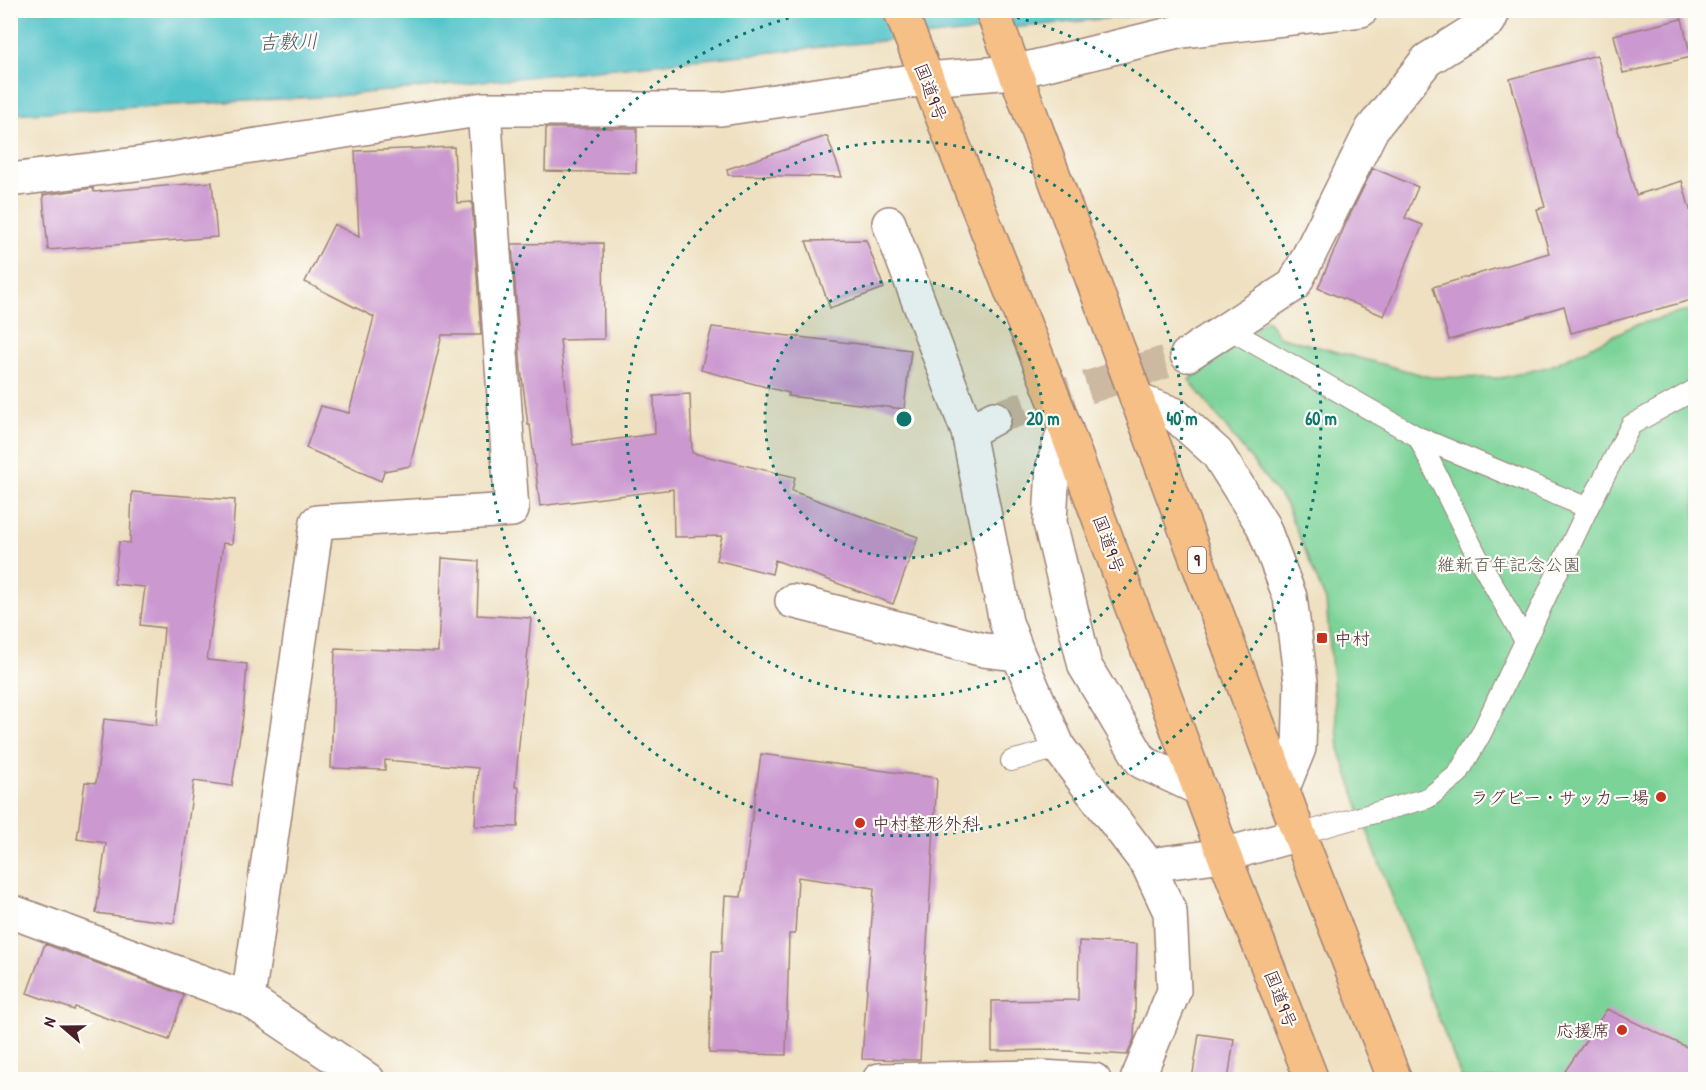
<svg xmlns="http://www.w3.org/2000/svg" width="1706" height="1090" font-family="'Patrick Hand','Klee One',sans-serif">
  <style>
    .green { fill: #7bd398; stroke: #627962; stroke-width: 1.5 }
    .water { fill: #57c5cb; stroke: #50727b; stroke-width: 1.5 }
    .building { fill: #cb98d0 }
    .lines { fill: none; stroke-linecap: round; stroke-linejoin: round }
    .minor-tunnel { stroke: #cdb9a2; stroke-width: 33; stroke-dasharray: 33 16; stroke-linecap: butt }
    .service-casing { stroke: #9c8076; stroke-width: 22 }
    .minor-casing { stroke: #9c8076; stroke-width: 36 }
    .trunk-casing { stroke: #9c8076; stroke-width: 36 }
    .service { stroke: #fff; stroke-width: 20 }
    .minor { stroke: #fff; stroke-width: 33 }
    .trunk { stroke: #f5bf86; stroke-width: 33 }
    .ring { fill: none; stroke: #0f766e; stroke-width: 3; stroke-dasharray: 3 6 }
    .poi-dot { fill: #c8321e; stroke: #fdfcf7; stroke-width: 2 }
    .labels { text-anchor: middle; dominant-baseline: central; stroke-width: 4.5; stroke-linejoin: round; paint-order: stroke }
    .shield { fill: #fdfcf7; stroke: #806168; stroke-width: 1.5 }
    .shield-label { font-size: 16px; font-weight: bold; fill: #4a1f2b }
    .street-label { font-size: 18px; fill: #4a1f2b; stroke: #fdfcf7 }
    .park-label { font-size: 18px; fill: #59554c; stroke: #fdfcf7 }
    .poi-label { font-size: 18px; fill: #4a1f2b; stroke: #fdfcf7; text-anchor: start }
    .water-label { font-size: 20px; font-style: italic; fill: #4f5963; stroke: #fdfcf7 }
    .centre { fill: #0f766e; stroke: #fdfcf7; stroke-width: 3 }
    .ring-label { font-size: 18px; text-anchor: middle; font-weight: bold; fill: #0f766e; stroke: #fdfcf7; stroke-width: 4.5; stroke-linejoin: round; paint-order: stroke }
  </style>
  <rect width="100%" height="100%" fill="#fdfcf7"/>
  <filter id="ink" filterUnits="userSpaceOnUse"><feTurbulence type="fractalNoise" baseFrequency=".0167" numOctaves="2"/><feDisplacementMap in="SourceGraphic" scale="12" xChannelSelector="R" yChannelSelector="G"/><feConvolveMatrix kernelMatrix="1 2 1 2 8 2 1 2 1" color-interpolation-filters="sRGB"/></filter>
  <filter id="wash" filterUnits="userSpaceOnUse"><feTurbulence type="fractalNoise" baseFrequency=".008" numOctaves="4" result="noise"/><feDisplacementMap in="SourceGraphic" scale="24" xChannelSelector="R" yChannelSelector="G"/><feGaussianBlur stdDeviation="1.35" result="paint"/><feColorMatrix in="noise" values="0 0 0 0 0 0 0 0 0 0 0 0 0 0 0 0 0 1.4 0 .05"/><feComposite in="paint" operator="in"/></filter>
  <g filter="url(#wash)">
    <rect width="100%" height="100%" fill="#eee0c0"/>
    <path class="green" d="M 1695,309 L 1695,1079 L 1462,1079 L 1371,841 L 1339,749 L 1326,601 L 1285,503 L 1189,380 L 1267,319 L 1278,336 L 1430,377 L 1501,378 L 1551,366 L 1635,325 Z"/>
    <path class="water" d="M 11,11 L 1180,11 L 336,96 L 11,114 Z"/>
    <g id="blocks">
      <path class="building" d="M 1682,19 L 1691,57 L 1623,73 L 1614,35 Z
        M 1597,55 L 1636,195 L 1682,181 L 1690,210 L 1695,208 L 1695,299 L 1571,333 L 1564,306 L 1449,340 L 1433,287 L 1549,253 L 1537,209 L 1545,207 L 1510,79 Z
        M 546,128 L 637,128 L 636,173 L 545,171 Z
        M 827,136 L 842,177 L 728,175 L 727,169 Z
        M 454,147 L 457,203 L 472,202 L 481,335 L 442,335 L 410,466 L 384,471 L 381,481 L 306,448 L 321,406 L 349,413 L 374,317 L 305,282 L 334,224 L 359,237 L 355,151 Z
        M 1373,168 L 1418,187 L 1405,218 L 1423,225 L 1384,316 L 1318,288 L 1346,223 Z
        M 212,182 L 217,237 L 48,250 L 43,195 L 93,188 L 94,192 Z
        M 866,240 L 884,288 L 830,308 L 806,241 Z
        M 603,243 L 604,339 L 560,340 L 573,445 L 655,434 L 654,396 L 690,394 L 692,453 L 795,477 L 792,491 L 918,537 L 893,604 L 775,560 L 772,574 L 716,560 L 722,536 L 674,537 L 673,489 L 540,506 L 530,425 L 528,425 L 521,369 L 512,244 Z
        M 712,327 L 911,350 L 904,409 L 788,396 L 789,393 L 701,370 Z
        M 132,492 L 235,500 L 232,544 L 223,543 L 207,660 L 247,664 L 243,716 L 232,786 L 194,781 L 174,923 L 96,913 L 106,843 L 77,839 L 85,782 L 96,783 L 104,719 L 156,725 L 164,628 L 140,625 L 145,587 L 114,584 L 119,542 L 130,543 Z
        M 442,558 L 479,561 L 477,615 L 531,618 L 515,787 L 519,787 L 518,827 L 475,826 L 478,768 L 385,760 L 385,770 L 331,768 L 335,648 L 438,652 Z
        M 761,754 L 937,778 L 920,1060 L 862,1059 L 874,888 L 798,877 L 795,934 L 789,934 L 786,1055 L 709,1053 L 712,951 L 722,951 L 725,896 L 741,897 Z
        M 1079,941 L 1137,944 L 1134,1039 L 1127,1055 L 1051,1050 L 992,1051 L 992,1001 L 1078,1000 Z
        M 45,944 L 184,995 L 169,1040 L 75,1007 L 74,1010 L 27,993 Z
        M 1607,1009 L 1695,1051 L 1695,1080 L 1559,1080 Z
        M 1199,1034 L 1234,1039 L 1228,1080 L 1192,1080 Z"/>
    </g>
  </g>
  <g filter="url(#ink)">
    <use href="#blocks" fill-opacity="0" stroke="#9c8076" stroke-width="1.5"/>
    <g class="lines">
      <path class="minor-tunnel" d="M 994,418 L 1187,355"/>
      <g class="service-casing">
        <path id="service" d="M 1227,328 L 1418,437 L 1588,508
          M 1418,437 L 1477,556 L 1525,641
          M 1011,761 L 1059,748
          M 1299,834 L 1428,798 L 1458,774 L 1481,734 L 1588,508 L 1631,425 L 1696,389"/>
      </g>
      <g class="minor-casing">
        <path id="minor" d="M 10,180 L 144,163 L 484,109 L 721,109 L 926,79 L 1014,72 L 1182,31 L 1361,10
          M 889,223 L 968,432
          M 1187,355 L 1294,285 L 1372,129 L 1427,60 L 1489,21 L 1494,10
          M 1137,400 L 1174,414 L 1217,453 L 1263,526 L 1290,597 L 1301,682 L 1299,748 L 1283,788
          M 994,418 L 968,432 L 1006,622 L 1018,654 L 1059,748 L 1148,865
          M 1065,427 L 1053,466 L 1050,523 L 1085,666 L 1142,762 L 1200,789
          M 792,601 L 984,650 L 1018,654
          M 10,911 L 248,999 L 368,1080
          M 248,999 L 317,522 L 512,510 L 484,109
          M 879,1080 L 1041,1077 L 1094,1080
          M 1137,1080 L 1174,991 L 1170,912 L 1148,865 L 1224,855 L 1299,834"/>
      </g>
      <g class="trunk-casing">
        <path id="trunk" d="M 900,10 L 1065,427 L 1224,855 L 1312,1080
          M 992,10 L 1299,834 L 1395,1080"/>
      </g>
      <use href="#service" class="service"/>
      <use href="#minor" class="minor"/>
      <use href="#trunk" class="trunk"/>
    </g>
  </g>
  <circle cx="904" cy="419" r="139" fill="#0f766e" fill-opacity=".12"/>
  <g class="ring">
    <circle cx="904" cy="419" r="139"/>
    <circle cx="904" cy="419" r="278"/>
    <path d="M991 11A417 417 0 1 1 817 11"/>
  </g>
  <g class="poi-dot">
    <rect x="1316" y="632" width="12" height="12" rx="3"/>
    <circle cx="1661" cy="797" r="6"/>
    <circle cx="860" cy="823" r="6"/>
    <circle cx="1622" cy="1030" r="6"/>
  </g>
  <g class="labels">
    <rect class="shield" x="1188" y="547" width="18" height="26" rx="4.5"/>
    <g class="shield-label">
      <text x="1197" y="560">9</text>
    </g>
    <g class="street-label">
      <text transform="translate(931 92) rotate(69)">国道9号</text>
      <text transform="translate(1109 544) rotate(70)">国道9号</text>
      <text transform="translate(1281 999) rotate(69)">国道9号</text>
    </g>
    <g class="park-label">
      <text x="1509" y="564">維新百年記念公園</text>
    </g>
    <g class="poi-label">
      <text x="1334" y="638">中村</text>
      <text x="1649" y="797" text-anchor="end">ラグビー・サッカー場</text>
      <text x="872" y="823">中村整形外科</text>
      <text x="1610" y="1030" text-anchor="end">応援席</text>
    </g>
    <g class="water-label">
      <text transform="translate(288 41) rotate(-2)">吉敷川</text>
    </g>
  </g>
  <circle cx="904" cy="419" r="9" class="centre"/>
  <g class="ring-label">
    <text x="1043" y="425">20 m</text>
    <text x="1182" y="425">40 m</text>
    <text x="1321" y="425">60 m</text>
  </g>
  <rect width="1706" height="1090" fill="none" stroke="#fdfcf7" stroke-width="36"/>
  <g transform="translate(63 1027) rotate(290)" stroke="#fdfcf7" stroke-width="4.5" paint-order="stroke">
  <path d="M0-4.5L10 22L0 15L-10 22Z" fill="#4a1f2b"/>
  <text y="-9" font-size="16" font-weight="bold" text-anchor="middle" fill="#4a1f2b">N</text>
  </g>
</svg>
